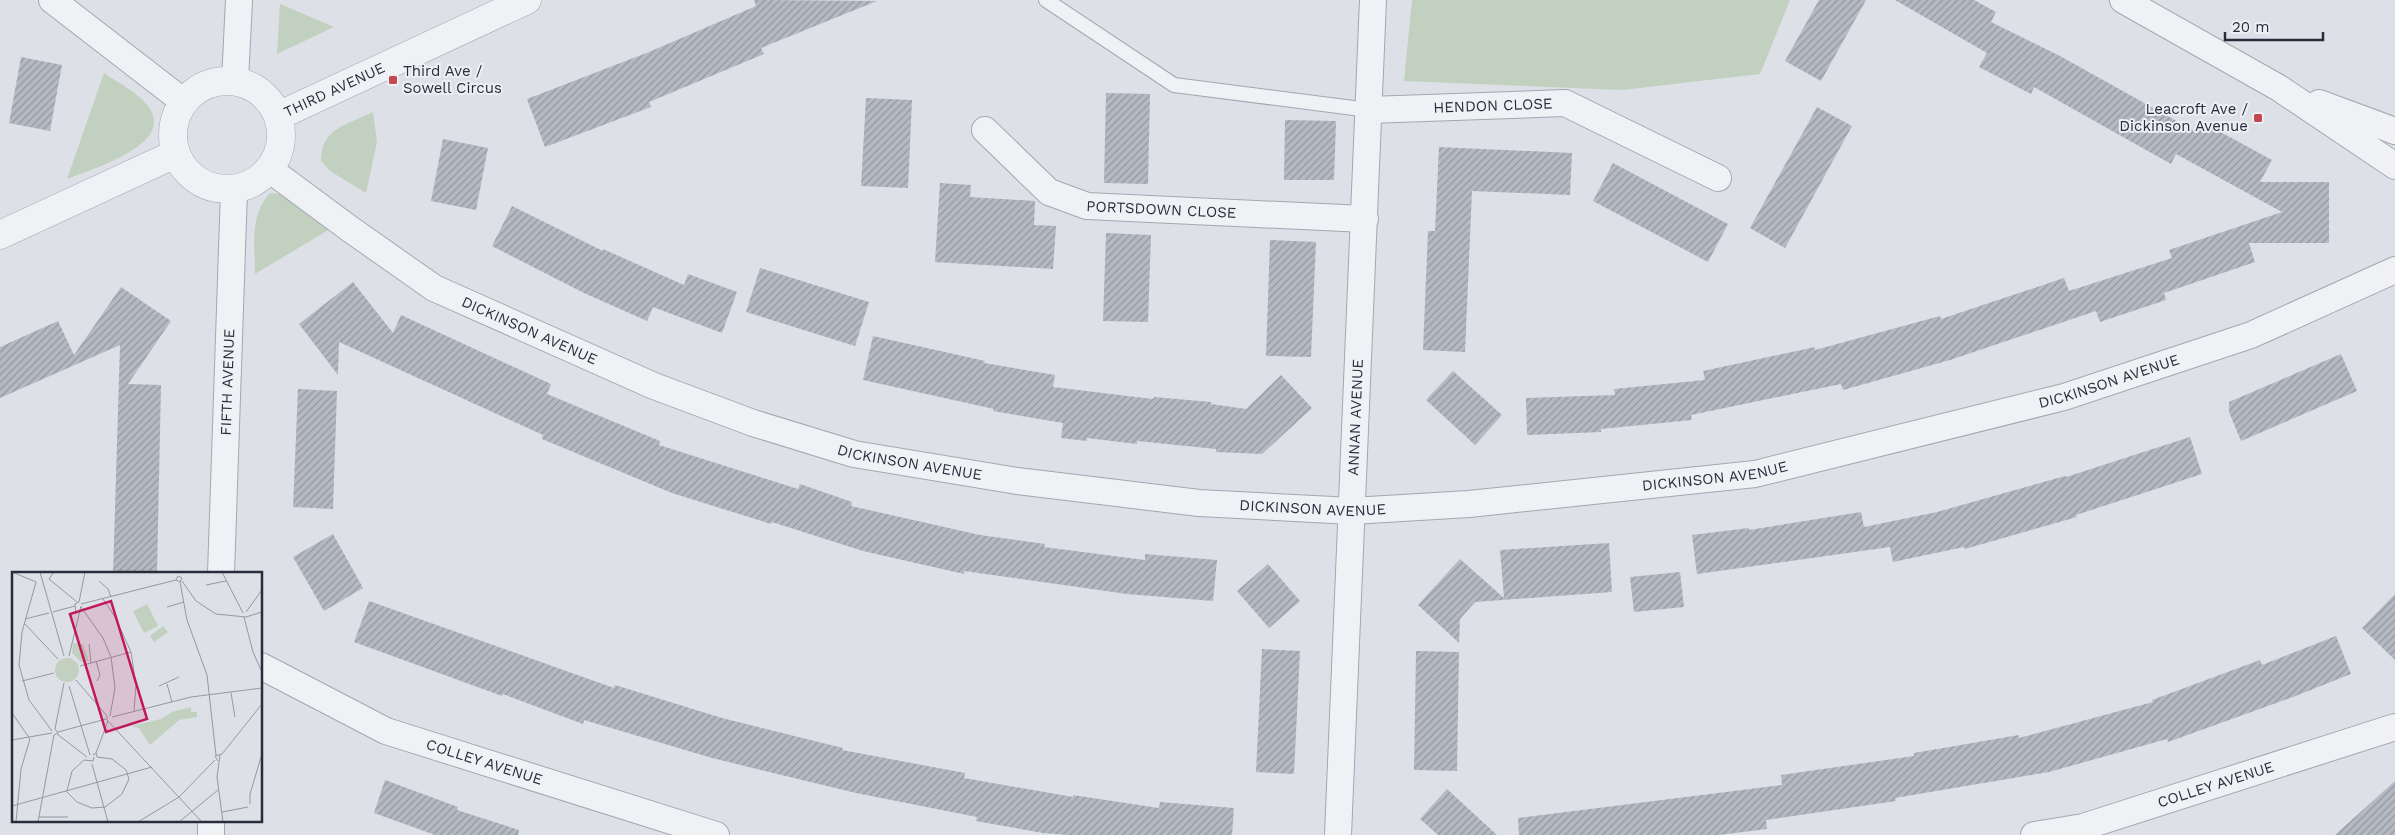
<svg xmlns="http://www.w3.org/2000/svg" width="2395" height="835" font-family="'Work Sans',sans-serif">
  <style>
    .grass { fill: #c2d0bf }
    .building { fill: url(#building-hatch) }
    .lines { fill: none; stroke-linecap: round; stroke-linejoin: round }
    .service-casing { stroke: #a3a7b0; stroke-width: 16 }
    .minor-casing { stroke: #a3a7b0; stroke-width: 28 }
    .tertiary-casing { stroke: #a3a7b0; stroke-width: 29 }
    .service { stroke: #f0f1f5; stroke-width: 14 }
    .minor { stroke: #f0f1f5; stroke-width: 26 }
    .tertiary { stroke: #f0f1f5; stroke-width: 28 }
    .poi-dot { fill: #c6484f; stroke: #eceff4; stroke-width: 2 }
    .labels { text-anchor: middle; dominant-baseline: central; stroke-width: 4; stroke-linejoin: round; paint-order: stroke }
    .poi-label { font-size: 15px; fill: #282d3c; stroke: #eceff4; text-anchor: start }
    .street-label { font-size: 15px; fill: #282d3c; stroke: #eceff4 }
    .inset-road { fill: none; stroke: #9598a2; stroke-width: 1 }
    .view { fill: #c2185b; fill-opacity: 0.15; stroke: #c2185b; stroke-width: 2.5 }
    .inset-edge { fill: none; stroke: #282d3c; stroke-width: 2.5 }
  </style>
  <defs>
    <pattern id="building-hatch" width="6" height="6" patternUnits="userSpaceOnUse" patternTransform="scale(1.25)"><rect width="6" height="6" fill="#b5b9c3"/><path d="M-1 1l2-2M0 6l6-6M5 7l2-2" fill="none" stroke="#9397a0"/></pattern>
  </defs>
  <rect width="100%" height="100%" fill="#dde0e6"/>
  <path class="grass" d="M 1412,0 L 1790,0 L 1760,74 L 1622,90 L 1404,81 Z
    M 280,4 L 334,27 L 277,54 Z
    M 104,73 C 118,83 136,91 147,105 C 179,144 91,169 67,179 Z
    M 373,112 L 377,142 L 366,193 L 330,171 L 321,161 C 321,128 347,125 373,112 Z
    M 270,193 L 281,194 L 330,229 L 255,274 C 255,245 249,216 270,193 Z"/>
  <path class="building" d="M 754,0 L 877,1 L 761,48 L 764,54 L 649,102 L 651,107 L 545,147 L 527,99 L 649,52 L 756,6 Z
    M 1819,0 L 1866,0 L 1821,81 L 1785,61 Z
    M 1895,0 L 1974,0 L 1996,12 L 1991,22 L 2060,56 L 2198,133 L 2204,123 L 2272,160 L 2260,182 L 2329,182 L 2329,243 L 2249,243 L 2255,262 L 2164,293 L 2166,300 L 2100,322 L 2096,311 L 1950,360 L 1843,390 L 1841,384 L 1691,415 L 1692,420 L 1601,429 L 1601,432 L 1527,435 L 1526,398 L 1615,395 L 1614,389 L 1705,380 L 1703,371 L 1815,347 L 1815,350 L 1940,316 L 1941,319 L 2064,278 L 2069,291 L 2172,258 L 2169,250 L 2282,212 L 2176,154 L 2171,164 L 2034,87 L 2031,94 L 1979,67 L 1987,53 Z
    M 21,57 L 62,65 L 50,131 L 9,123 Z
    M 1106,93 L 1150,94 L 1148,184 L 1104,183 Z
    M 866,98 L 912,100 L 908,188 L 861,186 Z
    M 1817,107 L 1852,126 L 1785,248 L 1750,228 Z
    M 1285,120 L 1336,121 L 1334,180 L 1284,180 Z
    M 443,139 L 488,148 L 476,210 L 431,201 Z
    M 1439,147 L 1572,153 L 1570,195 L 1472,191 L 1465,352 L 1423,350 L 1428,231 L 1435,231 Z
    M 1613,163 L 1728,224 L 1708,262 L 1593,201 Z
    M 940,183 L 971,185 L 970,197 L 1035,201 L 1034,225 L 1056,226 L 1053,269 L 935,262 Z
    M 512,206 L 603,251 L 603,249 L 684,285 L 688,274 L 737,292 L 722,333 L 653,307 L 647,321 L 584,293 L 492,246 Z
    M 1106,233 L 1151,235 L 1148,322 L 1103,321 Z
    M 1270,240 L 1316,242 L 1311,357 L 1266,356 Z
    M 760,268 L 869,302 L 855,346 L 746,312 Z
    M 353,282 L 393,333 L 401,315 L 551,384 L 547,394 L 660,441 L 659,445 L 798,489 L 800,484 L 852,502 L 851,506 L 980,535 L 1045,544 L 1044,547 L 1145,560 L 1145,554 L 1217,560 L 1213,601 L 1127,594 L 964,571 L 964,574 L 863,551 L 772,522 L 771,524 L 672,493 L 542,439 L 543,435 L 339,342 L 338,375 L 299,324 Z
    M 121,287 L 171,321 L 128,384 L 161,385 L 157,574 L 113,574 L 120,345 L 0,398 L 0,347 L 58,321 L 74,355 Z
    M 873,336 L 985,361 L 984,363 L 1055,375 L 1053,387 L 1153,399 L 1154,397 L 1211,402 L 1211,404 L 1246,409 L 1281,375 L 1312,408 L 1262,454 L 1216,452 L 1216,449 L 1137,441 L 1137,444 L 1087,438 L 1087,441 L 1061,438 L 1063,423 L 993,411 L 994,409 L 863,380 Z
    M 2341,354 L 2357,391 L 2241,441 L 2229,412 L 2229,402 Z
    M 1453,371 L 1502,415 L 1475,445 L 1426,400 Z
    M 298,389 L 337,391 L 333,509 L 293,507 Z
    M 2190,437 L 2202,474 L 2076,515 L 2077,517 L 1965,549 L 1964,547 L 1893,562 L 1890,547 L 1697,574 L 1692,535 L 1749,528 L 1749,530 L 1861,512 L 1864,527 L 1937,512 L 2065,476 L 2066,477 Z
    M 333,534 L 363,588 L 324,611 L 293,557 Z
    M 1609,543 L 1612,592 L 1475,602 L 1460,619 L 1459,643 L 1418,605 L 1460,559 L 1504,598 L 1500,550 Z
    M 1268,564 L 1300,601 L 1269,628 L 1237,591 Z
    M 1680,572 L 1684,607 L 1634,612 L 1630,577 Z
    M 2395,594 L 2395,660 L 2362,628 Z
    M 369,601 L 614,688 L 615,685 L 722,718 L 843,748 L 842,750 L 965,773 L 964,778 L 1073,797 L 1073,795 L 1159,808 L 1160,802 L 1234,808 L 1232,835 L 1069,835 L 1043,833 L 976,821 L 977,817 L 856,793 L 712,758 L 584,720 L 583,724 L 503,694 L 502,696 L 354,642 Z
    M 2336,636 L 2351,674 L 2293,697 L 2168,742 L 2167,739 L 2049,772 L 1895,798 L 1896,801 L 1766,820 L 1767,829 L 1719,835 L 1519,835 L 1518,818 L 1782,785 L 1781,775 L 1914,756 L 1914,753 L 2019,735 L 2019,738 L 2153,702 L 2152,700 L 2260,660 L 2262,665 Z
    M 1262,649 L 1300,651 L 1294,774 L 1256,772 Z
    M 1416,651 L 1459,652 L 1457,771 L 1414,770 Z
    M 385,780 L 458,807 L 457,810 L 519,830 L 518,835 L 435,835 L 374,813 Z
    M 2395,781 L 2395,835 L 2335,835 Z
    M 1447,789 L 1497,835 L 1438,835 L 1420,819 Z"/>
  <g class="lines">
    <g class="service-casing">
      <path id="service" d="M 1046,0 L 1174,85 L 1369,110"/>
    </g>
    <g class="minor-casing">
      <g id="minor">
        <path d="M 52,0 L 184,102"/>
        <path d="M 2123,0 L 2279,88 L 2395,166"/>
        <path d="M 235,81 L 239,0"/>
        <path d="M 2319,103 L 2395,131"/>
        <path id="s1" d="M 1369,110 L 1565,103 L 1718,178"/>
        <path id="s2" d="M 985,130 L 1049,192 L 1087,206 L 1365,219"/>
        <path id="s3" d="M 269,169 L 350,229 L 434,288 L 654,386 L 753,423 L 854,454 L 1017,481 L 1199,503 L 1352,511 L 1469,504 L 1755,474 L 2064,397 L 2251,335 L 2395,270"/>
        <path id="s4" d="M 221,574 L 234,190"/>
        <path id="s5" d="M 261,666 L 386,731 L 716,835"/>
        <path d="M 211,835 L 211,821"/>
        <path id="s6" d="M 1338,835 L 1373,0"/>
        <path id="s7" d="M 2034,835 L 2083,827 L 2395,727"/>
      </g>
    </g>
    <g class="tertiary-casing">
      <g id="tertiary">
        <circle cx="227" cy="135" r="54"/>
        <path id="s8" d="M 278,116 L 527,0"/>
        <path d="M 0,235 L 175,154"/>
      </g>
    </g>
    <use href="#service" class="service"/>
    <use href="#minor" class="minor"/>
    <use href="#tertiary" class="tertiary"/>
  </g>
  <g class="poi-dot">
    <rect x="388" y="75" width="10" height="10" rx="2.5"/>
    <rect x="2253" y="113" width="10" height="10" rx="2.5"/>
  </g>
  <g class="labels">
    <g class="poi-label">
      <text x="403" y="71">Third Ave /<tspan x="403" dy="17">Sowell Circus</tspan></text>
      <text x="2248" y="109" text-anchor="end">Leacroft Ave /<tspan x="2248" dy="17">Dickinson Avenue</tspan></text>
    </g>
    <g class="street-label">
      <text stroke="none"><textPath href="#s8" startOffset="62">THIRD AVENUE</textPath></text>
      <text stroke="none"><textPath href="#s1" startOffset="124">HENDON CLOSE</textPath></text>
      <text stroke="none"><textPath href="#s2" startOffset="204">PORTSDOWN CLOSE</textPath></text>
      <text stroke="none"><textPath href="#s3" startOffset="308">DICKINSON AVENUE</textPath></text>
      <text stroke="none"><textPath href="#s3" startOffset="1928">DICKINSON AVENUE</textPath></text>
      <text stroke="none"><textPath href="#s4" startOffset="192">FIFTH AVENUE</textPath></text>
      <text stroke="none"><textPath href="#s6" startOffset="418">ANNAN AVENUE</textPath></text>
      <text stroke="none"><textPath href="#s3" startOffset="712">DICKINSON AVENUE</textPath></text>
      <text stroke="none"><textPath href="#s3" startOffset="1522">DICKINSON AVENUE</textPath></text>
      <text stroke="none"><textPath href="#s3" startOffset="1118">DICKINSON AVENUE</textPath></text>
      <text stroke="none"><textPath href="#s5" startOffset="244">COLLEY AVENUE</textPath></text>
      <text stroke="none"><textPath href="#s7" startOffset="189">COLLEY AVENUE</textPath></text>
    </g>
  </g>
  <g transform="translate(12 572)">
    <rect width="250" height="250" fill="#dde0e6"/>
    <path d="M 135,32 L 146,54 L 132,61 L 121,39 ZM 151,54 L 156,60 L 142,70 L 138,64 ZM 61,71 L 71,72 L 77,89 L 69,90 L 60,81 ZM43 98a12 12 0 1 1 24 0a12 12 0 1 1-24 0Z" fill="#c2d0bf"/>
    <path d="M 179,135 L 179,140 L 185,140 L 185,145 L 167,148 L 138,173 L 127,156 L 119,154 L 149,147 L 160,140 Z" fill="#c2d0bf"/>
    <path class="inset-road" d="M 0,0 L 24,10 L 10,60 L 7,93 L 17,128 L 40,159M 28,0 L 52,84M 42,0 L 37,7 L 65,30M 210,0 L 231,41M 87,9 L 96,17 L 99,25M 170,9 L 184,29 L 204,42 L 234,45 L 250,40M 168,10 L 175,48 L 195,103 L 204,183M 194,13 L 214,9M 91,27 L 103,45 L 119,80 L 124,113 L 122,139M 69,32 L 164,8 L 168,10 L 170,6 L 166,4 L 164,8M 69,35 L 91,66 L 99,85 L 103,116 L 98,144M 155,35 L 172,30M 41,40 L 63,34M 234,40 L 250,18M 64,42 L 63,32 L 67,30 L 73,0M 232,45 L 241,80 L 250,100M 13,47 L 37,41M 12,51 L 46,87M 77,72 L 79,91M 57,84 L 69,34M 84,89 L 88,103 L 85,109M 68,94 L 119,80M 64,108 L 95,144M 10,109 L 42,101M 155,112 L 160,130M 57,114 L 78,183M 147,114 L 167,105M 219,121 L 223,145M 0,141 L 18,167 L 9,197 L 4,250M 95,144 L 95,148 L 190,250M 100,145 L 179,125 L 250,116M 46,160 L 94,147M 45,162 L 75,185M 0,168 L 40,161M 84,181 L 96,149M 208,183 L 205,205 L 211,250M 206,189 L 203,184 L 210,182 L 250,132M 80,192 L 96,250M 54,219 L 65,230 L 80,236 L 93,235 L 110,222 L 117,207 L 114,198 L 100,187 L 85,185 L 84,181 L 81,183M 55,219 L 60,199 L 72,188 L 81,189 L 82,185M 238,232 L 238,222 L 250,182M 0,234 L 140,195M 210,240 L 236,235M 27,245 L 56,245M 26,250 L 42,163 L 46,161 L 43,157 L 52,111M 126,250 L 167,225 L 203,188M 167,250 L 206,218"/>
    <path class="view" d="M 99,29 L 135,147 L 94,160 L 58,42 Z"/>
    <rect width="250" height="250" class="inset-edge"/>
  </g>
  <path d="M2225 32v8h98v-8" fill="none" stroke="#282d3c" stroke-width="2.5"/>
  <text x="2232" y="32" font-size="15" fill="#282d3c" stroke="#eceff4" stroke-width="4" paint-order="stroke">20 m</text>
</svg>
